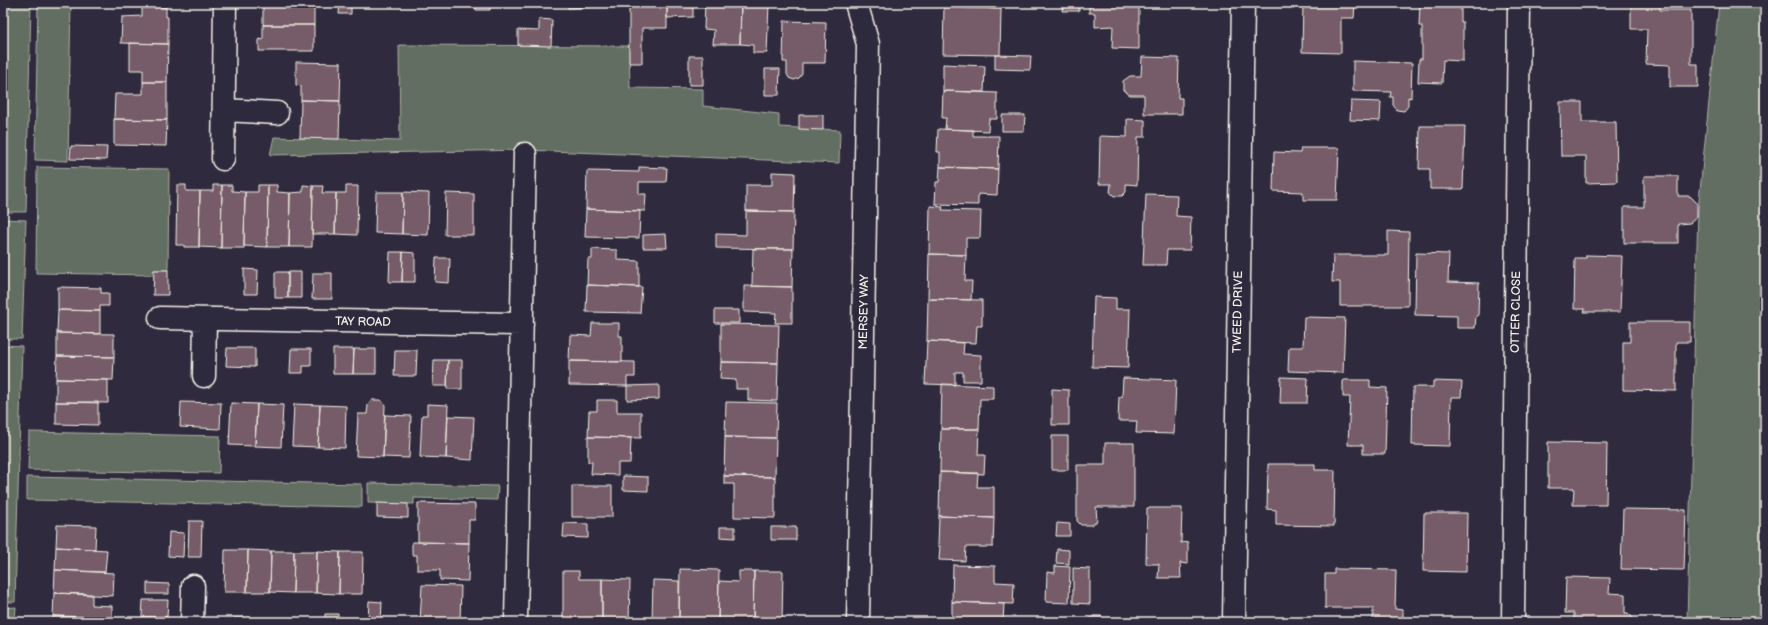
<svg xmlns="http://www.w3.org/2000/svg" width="1768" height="625" font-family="'Balsamiq Sans',sans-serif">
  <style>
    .green { fill: #636e62; stroke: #acb0a5 }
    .building { fill: #745c67; stroke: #f4f1e8 }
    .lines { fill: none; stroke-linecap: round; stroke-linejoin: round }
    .minor-casing { stroke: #f4f1e8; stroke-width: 25 }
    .minor { stroke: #2f2a3d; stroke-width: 22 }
    .labels { text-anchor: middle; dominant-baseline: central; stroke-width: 3.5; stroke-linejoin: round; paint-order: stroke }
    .street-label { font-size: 12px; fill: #f4f1e8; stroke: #2f2a3d }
  </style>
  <rect width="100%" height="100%" fill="#2f2a3d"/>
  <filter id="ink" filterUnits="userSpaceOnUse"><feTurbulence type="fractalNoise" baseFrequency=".025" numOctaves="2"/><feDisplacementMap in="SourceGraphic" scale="8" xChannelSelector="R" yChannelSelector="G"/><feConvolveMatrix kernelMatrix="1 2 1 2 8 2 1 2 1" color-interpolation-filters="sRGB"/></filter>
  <g filter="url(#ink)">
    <path class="green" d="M 5,3 L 31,3 L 26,212 L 3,212 Z
      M 38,3 L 71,3 L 68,161 L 35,160 Z
      M 1719,3 L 1765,3 L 1765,622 L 1687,622 L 1698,210 Z
      M 399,45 L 629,46 L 630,88 L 703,89 L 703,106 L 779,114 L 779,127 L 840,130 L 839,163 L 525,150 L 270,155 L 274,137 L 400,141 Z
      M 37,167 L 169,169 L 168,270 L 154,270 L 154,275 L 36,273 Z
      M 3,219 L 26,220 L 22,339 L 3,339 Z
      M 3,345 L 22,346 L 15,602 L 3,602 Z
      M 29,432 L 220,436 L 219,473 L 28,470 Z
      M 27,477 L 362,484 L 362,507 L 27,500 Z
      M 368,483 L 498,486 L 497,500 L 414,498 L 414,504 L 368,503 Z
      M 16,607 L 15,622 L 3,622 L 3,608 Z"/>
    <path class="building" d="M 142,3 L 166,3 L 166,7 L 142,6 Z
      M 263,3 L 314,3 L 314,25 L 263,25 Z
      M 340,3 L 351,3 L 351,14 L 339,14 Z
      M 476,3 L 490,3 L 490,10 L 476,10 Z
      M 568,3 L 591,3 L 590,7 L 568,8 Z
      M 629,3 L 667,3 L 667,28 L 642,28 L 642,63 L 629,63 Z
      M 667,3 L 693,3 L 693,17 L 667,18 Z
      M 705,3 L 741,3 L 740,44 L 713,44 L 714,30 L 704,29 Z
      M 741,3 L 769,4 L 767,53 L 753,53 L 753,45 L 740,44 Z
      M 944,3 L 1001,3 L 1001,9 L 944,7 Z
      M 1063,3 L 1079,3 L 1079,11 L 1062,11 Z
      M 1089,3 L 1139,3 L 1139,49 L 1112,48 L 1113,26 L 1095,27 L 1095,13 L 1089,13 Z
      M 1303,3 L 1355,3 L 1354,18 L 1341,18 L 1341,53 L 1302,52 Z
      M 1420,3 L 1461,3 L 1461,22 L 1463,22 L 1463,61 L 1443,60 L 1442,83 L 1418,82 L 1419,59 L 1422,59 L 1422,26 L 1419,26 Z
      M 1631,3 L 1660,3 L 1660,10 L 1691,10 L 1691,64 L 1698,64 L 1698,87 L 1670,87 L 1670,65 L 1646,64 L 1647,29 L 1631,29 Z
      M 142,6 L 166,7 L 166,17 L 168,17 L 168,44 L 121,43 L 122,17 L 142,16 Z
      M 944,7 L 1001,9 L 1000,55 L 943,54 Z
      M 539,19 L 552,20 L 551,46 L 518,45 L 518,30 L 539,31 Z
      M 784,21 L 826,22 L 825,63 L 802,63 L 802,74 L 799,78 L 794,80 L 789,78 L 787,74 L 787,62 L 783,62 Z
      M 263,25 L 314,25 L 314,51 L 259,51 L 259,39 L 263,40 Z
      M 130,43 L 168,44 L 167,82 L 143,82 L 143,70 L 130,70 Z
      M 995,55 L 1031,56 L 1030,70 L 995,69 Z
      M 689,56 L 703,56 L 703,85 L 689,85 Z
      M 1142,57 L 1179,58 L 1178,98 L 1182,98 L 1182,114 L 1144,114 L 1144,95 L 1130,95 L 1123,90 L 1123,81 L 1130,76 L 1141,76 Z
      M 1353,61 L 1412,63 L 1411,98 L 1408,97 L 1408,106 L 1404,111 L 1397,110 L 1393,105 L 1393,97 L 1390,97 L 1391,92 L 1353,91 Z
      M 296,62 L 341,63 L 340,101 L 301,100 L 301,86 L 296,85 Z
      M 943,64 L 985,66 L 984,92 L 943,91 Z
      M 765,69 L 780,69 L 779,95 L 765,95 Z
      M 143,82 L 167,82 L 167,120 L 114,119 L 115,94 L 143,94 Z
      M 943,91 L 997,93 L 997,119 L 989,119 L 988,131 L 945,129 L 946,118 L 942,118 Z
      M 301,100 L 340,101 L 339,139 L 300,138 Z
      M 1351,101 L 1381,102 L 1380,121 L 1350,120 Z
      M 1560,102 L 1582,102 L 1582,122 L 1616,122 L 1617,182 L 1586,183 L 1586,156 L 1561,156 Z
      M 799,115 L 823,115 L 823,130 L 799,129 Z
      M 1002,115 L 1025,115 L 1024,131 L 1002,131 Z
      M 114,119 L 167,120 L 166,146 L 114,145 Z
      M 1127,119 L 1145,120 L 1145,137 L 1138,137 L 1137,185 L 1126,184 L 1126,192 L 1122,196 L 1114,196 L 1110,192 L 1111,184 L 1099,184 L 1100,136 L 1127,137 Z
      M 1420,126 L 1465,126 L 1463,189 L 1430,189 L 1430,169 L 1419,169 Z
      M 938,129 L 973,130 L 973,136 L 999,136 L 998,169 L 940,167 L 940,152 L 937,152 Z
      M 71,146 L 107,147 L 106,160 L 70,159 Z
      M 1301,148 L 1339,148 L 1337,200 L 1303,200 L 1303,192 L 1273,191 L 1274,152 L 1300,153 Z
      M 639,167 L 667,168 L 666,182 L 639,182 L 639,194 L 646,194 L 645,211 L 586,209 L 587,171 L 639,172 Z
      M 940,167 L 998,169 L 997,195 L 978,194 L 978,205 L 935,204 L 936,182 L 939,182 Z
      M 772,172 L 795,173 L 794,212 L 746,211 L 746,185 L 772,185 Z
      M 1644,176 L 1678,176 L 1678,196 L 1690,196 L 1697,203 L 1697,217 L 1690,223 L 1678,224 L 1678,243 L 1624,243 L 1624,207 L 1644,207 Z
      M 177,185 L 186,185 L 186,191 L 200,191 L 199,247 L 184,247 L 184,245 L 176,245 Z
      M 213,185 L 222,185 L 221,248 L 199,247 L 200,191 L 213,191 Z
      M 222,185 L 232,185 L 232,191 L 245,192 L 244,248 L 221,248 Z
      M 258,185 L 268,185 L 267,247 L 244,246 L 245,192 L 258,192 Z
      M 268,185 L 277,185 L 277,192 L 290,193 L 289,247 L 267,247 Z
      M 303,185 L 313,186 L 312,247 L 289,247 L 290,193 L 303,192 Z
      M 313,186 L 323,186 L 322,193 L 336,193 L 335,234 L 312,234 Z
      M 346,186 L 358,186 L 357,235 L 335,234 L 336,193 L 346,193 Z
      M 376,192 L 403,192 L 402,234 L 375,233 Z
      M 403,192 L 429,193 L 428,235 L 402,234 Z
      M 446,193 L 474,194 L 474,235 L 445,235 Z
      M 1146,194 L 1177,195 L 1176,216 L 1191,217 L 1190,250 L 1167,250 L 1166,265 L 1143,265 Z
      M 930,206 L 943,207 L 942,210 L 981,211 L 980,238 L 966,238 L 966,255 L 929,254 Z
      M 586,209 L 640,211 L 639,238 L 585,237 Z
      M 746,211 L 794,212 L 793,249 L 716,248 L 716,234 L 746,235 Z
      M 1388,231 L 1409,232 L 1408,306 L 1340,306 L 1340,282 L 1332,282 L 1333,255 L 1388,255 Z
      M 666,234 L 667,248 L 643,248 L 643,235 Z
      M 592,249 L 617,250 L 617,260 L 639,261 L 639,287 L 587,285 L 588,259 L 592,259 Z
      M 753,249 L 793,249 L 792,287 L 752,286 Z
      M 390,252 L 403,252 L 402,282 L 389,282 Z
      M 403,252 L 415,253 L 415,282 L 402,282 Z
      M 1416,253 L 1449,254 L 1448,282 L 1479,283 L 1478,316 L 1476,316 L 1475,328 L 1457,328 L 1457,316 L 1415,315 Z
      M 929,254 L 966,255 L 965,281 L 972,281 L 971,300 L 928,299 Z
      M 1586,255 L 1622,256 L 1620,312 L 1584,312 L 1585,309 L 1574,309 L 1575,258 L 1586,258 Z
      M 436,258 L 450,258 L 449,283 L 435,282 Z
      M 244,269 L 258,270 L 257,294 L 244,294 Z
      M 154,270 L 168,270 L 168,295 L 153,295 Z
      M 275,272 L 288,272 L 288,298 L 275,298 Z
      M 288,272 L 301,272 L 301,298 L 288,298 Z
      M 313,273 L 332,273 L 332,299 L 312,299 Z
      M 587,285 L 642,287 L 640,313 L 586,312 Z
      M 744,286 L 792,287 L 792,323 L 775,323 L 776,313 L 744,312 Z
      M 58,287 L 101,288 L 101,293 L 109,293 L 109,306 L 100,306 L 100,311 L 58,310 Z
      M 1094,297 L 1116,298 L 1116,309 L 1130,309 L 1128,368 L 1092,367 Z
      M 928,299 L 982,300 L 982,326 L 977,326 L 976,343 L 927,341 Z
      M 58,310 L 100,311 L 100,334 L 57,333 Z
      M 715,310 L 739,310 L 739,323 L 715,323 Z
      M 1304,317 L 1345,318 L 1343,373 L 1288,371 L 1289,347 L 1303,347 Z
      M 1630,322 L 1690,322 L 1690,342 L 1676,342 L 1676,391 L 1623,390 L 1623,342 L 1630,342 Z
      M 592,323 L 619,323 L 619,336 L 622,336 L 622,362 L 569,361 L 570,335 L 591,336 Z
      M 721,324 L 779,325 L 778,363 L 721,362 Z
      M 57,333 L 114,334 L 114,357 L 57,356 Z
      M 927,341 L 964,343 L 963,354 L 981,355 L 981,381 L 963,381 L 963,372 L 955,372 L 955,385 L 925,384 Z
      M 227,348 L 255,348 L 255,367 L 226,366 Z
      M 291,349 L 311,349 L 311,366 L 303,366 L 303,373 L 290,373 Z
      M 333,349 L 354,349 L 353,374 L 333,374 Z
      M 354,349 L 376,349 L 376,374 L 353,374 Z
      M 395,350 L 417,350 L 416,376 L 394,376 Z
      M 57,356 L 114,357 L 113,380 L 56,379 Z
      M 434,360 L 448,360 L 447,386 L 433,386 Z
      M 448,360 L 462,360 L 462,389 L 447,389 Z
      M 569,361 L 635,362 L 635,377 L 627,377 L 627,386 L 569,385 Z
      M 721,362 L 778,363 L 777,401 L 748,400 L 748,389 L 736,389 L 736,380 L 720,379 Z
      M 1281,377 L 1308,378 L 1307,403 L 1280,403 Z
      M 1123,378 L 1176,380 L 1174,434 L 1136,433 L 1137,421 L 1118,421 L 1119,397 L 1122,397 Z
      M 56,379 L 108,380 L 108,403 L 56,402 Z
      M 1343,380 L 1370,380 L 1370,387 L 1387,388 L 1385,454 L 1363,454 L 1363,445 L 1348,445 L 1350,397 L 1343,397 Z
      M 1433,381 L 1462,382 L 1461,397 L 1451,397 L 1450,446 L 1412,445 L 1413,387 L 1433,387 Z
      M 942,384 L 993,386 L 993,399 L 980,399 L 979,429 L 941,429 Z
      M 659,385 L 659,399 L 627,400 L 627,386 Z
      M 1052,389 L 1069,390 L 1069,425 L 1052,425 Z
      M 372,400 L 381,400 L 385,405 L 383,457 L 356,456 L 358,414 L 367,414 L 368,405 Z
      M 597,400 L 617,400 L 617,412 L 641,412 L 641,438 L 588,437 L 589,411 L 597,411 Z
      M 56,402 L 98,402 L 98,425 L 56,424 Z
      M 181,402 L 221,403 L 220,429 L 180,427 Z
      M 726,402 L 777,403 L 776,438 L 725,437 Z
      M 231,403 L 257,404 L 255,446 L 229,445 Z
      M 257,404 L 283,405 L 281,447 L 255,446 Z
      M 294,404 L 320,405 L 318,447 L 292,446 Z
      M 427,404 L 448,405 L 446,458 L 420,457 L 422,415 L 427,415 Z
      M 320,405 L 346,406 L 345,448 L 318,447 Z
      M 385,415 L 411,416 L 409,458 L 383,457 Z
      M 448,416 L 474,417 L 472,460 L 446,458 Z
      M 941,429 L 979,429 L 978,455 L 985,455 L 984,474 L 940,472 Z
      M 1052,436 L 1068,436 L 1068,470 L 1052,470 Z
      M 588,437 L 631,438 L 630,463 L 618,463 L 618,475 L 591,474 L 592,462 L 588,462 Z
      M 725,437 L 776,438 L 775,477 L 724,476 Z
      M 1548,442 L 1607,443 L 1606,505 L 1573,505 L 1574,488 L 1548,488 Z
      M 1105,443 L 1134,443 L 1134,507 L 1096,507 L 1097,521 L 1092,525 L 1081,525 L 1077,521 L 1077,465 L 1105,465 Z
      M 1268,464 L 1315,464 L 1315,470 L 1335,470 L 1334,526 L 1276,525 L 1276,510 L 1267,509 Z
      M 940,472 L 978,473 L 977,487 L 994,487 L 994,518 L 939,516 Z
      M 623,476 L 648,477 L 648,491 L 623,490 Z
      M 724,476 L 775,477 L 775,518 L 734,517 L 734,484 L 724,484 Z
      M 572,486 L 612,486 L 612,517 L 572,517 Z
      M 377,503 L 408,504 L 408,518 L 377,517 Z
      M 418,503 L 475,504 L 475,520 L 469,520 L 469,543 L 418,542 Z
      M 1147,508 L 1182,508 L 1181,543 L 1188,542 L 1188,564 L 1180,563 L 1181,578 L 1158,578 L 1159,564 L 1146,564 Z
      M 1623,509 L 1686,510 L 1684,570 L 1621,569 Z
      M 1424,513 L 1467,513 L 1466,572 L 1423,571 Z
      M 939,516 L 994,518 L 993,547 L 966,547 L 965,561 L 939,560 L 940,546 L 938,546 Z
      M 189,521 L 202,521 L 201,557 L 188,557 Z
      M 564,523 L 588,524 L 588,538 L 563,537 Z
      M 1057,523 L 1070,524 L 1070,536 L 1056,536 Z
      M 57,525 L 96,526 L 95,549 L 56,547 Z
      M 720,527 L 735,527 L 735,538 L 720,537 Z
      M 771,527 L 796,527 L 796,540 L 771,540 Z
      M 169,532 L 184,533 L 183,557 L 168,556 Z
      M 412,542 L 469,543 L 468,581 L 440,580 L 440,570 L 417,570 L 417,555 L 412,555 Z
      M 56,547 L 107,550 L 105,572 L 55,570 Z
      M 1057,549 L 1069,550 L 1069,564 L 1056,563 Z
      M 225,550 L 248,550 L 247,592 L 224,592 Z
      M 248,550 L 271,551 L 270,592 L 247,592 Z
      M 271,551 L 294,551 L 293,593 L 270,592 Z
      M 294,551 L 317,551 L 316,593 L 293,593 Z
      M 317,551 L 340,552 L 339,594 L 316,593 Z
      M 340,552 L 363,552 L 362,594 L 339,594 Z
      M 953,565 L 995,566 L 995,582 L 1014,583 L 1013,604 L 952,602 Z
      M 1055,566 L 1070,567 L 1069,603 L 1046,602 L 1047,572 L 1055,573 Z
      M 1073,568 L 1090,569 L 1090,604 L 1073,603 Z
      M 680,569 L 719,570 L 718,622 L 679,622 Z
      M 1334,569 L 1396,570 L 1395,609 L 1403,610 L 1403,622 L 1373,622 L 1373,608 L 1325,608 L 1325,574 L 1334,574 Z
      M 55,570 L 114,573 L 113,596 L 54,593 Z
      M 563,571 L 579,571 L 579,579 L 602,579 L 602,622 L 563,622 Z
      M 739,571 L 754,571 L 753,622 L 718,622 L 719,581 L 739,582 Z
      M 754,571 L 783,571 L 782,622 L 753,622 Z
      M 1566,577 L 1610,578 L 1609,593 L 1625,594 L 1625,613 L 1628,613 L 1634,619 L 1634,622 L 1574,622 L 1574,613 L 1565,613 Z
      M 602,579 L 630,580 L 629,622 L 602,622 Z
      M 653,580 L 679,581 L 679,622 L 652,622 Z
      M 147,583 L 169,584 L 169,594 L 147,594 Z
      M 422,585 L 461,586 L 460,622 L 420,622 Z
      M 54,593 L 92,594 L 92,605 L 112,606 L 112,619 L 53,616 Z
      M 143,600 L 168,600 L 167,617 L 142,617 Z
      M 369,601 L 382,602 L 381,622 L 368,622 Z
      M 952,602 L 1004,604 L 1003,622 L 952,622 Z
      M 325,614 L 338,614 L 338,622 L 325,622 Z
      M 53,616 L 92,617 L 91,622 L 53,622 Z
      M 1093,616 L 1101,616 L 1107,622 L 1088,622 Z
      M 142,617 L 167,617 L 167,622 L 142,622 Z
      M 338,617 L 351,618 L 351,622 L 338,622 Z
      M 234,618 L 247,618 L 247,622 L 234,622 Z
      M 247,618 L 260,619 L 259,622 L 247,622 Z"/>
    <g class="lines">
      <g class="minor-casing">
        <path id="minor" d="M 856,3 L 868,44 L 858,622
          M 224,110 L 277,113
          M 223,159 L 225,3
          M 160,318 L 522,324
          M 204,376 L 205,319
          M 192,622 L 193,586
          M 516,622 L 525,154
          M 1234,622 L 1243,3
          M 1513,622 L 1519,3"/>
      </g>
      <use href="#minor" class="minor"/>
    </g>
  </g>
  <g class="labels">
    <g class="street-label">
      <text transform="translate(864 312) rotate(-89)">MERSEY WAY</text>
      <text transform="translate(1238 312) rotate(-89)">TWEED DRIVE</text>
      <text transform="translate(1516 312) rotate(-89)">OTTER CLOSE</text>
      <text transform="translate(363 322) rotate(1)">TAY ROAD</text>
    </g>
  </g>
  <rect width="1768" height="625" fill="none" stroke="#2f2a3d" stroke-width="16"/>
  <rect x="8" y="8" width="1752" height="609" fill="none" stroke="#f4f1e8" stroke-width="1.5" filter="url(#ink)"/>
</svg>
